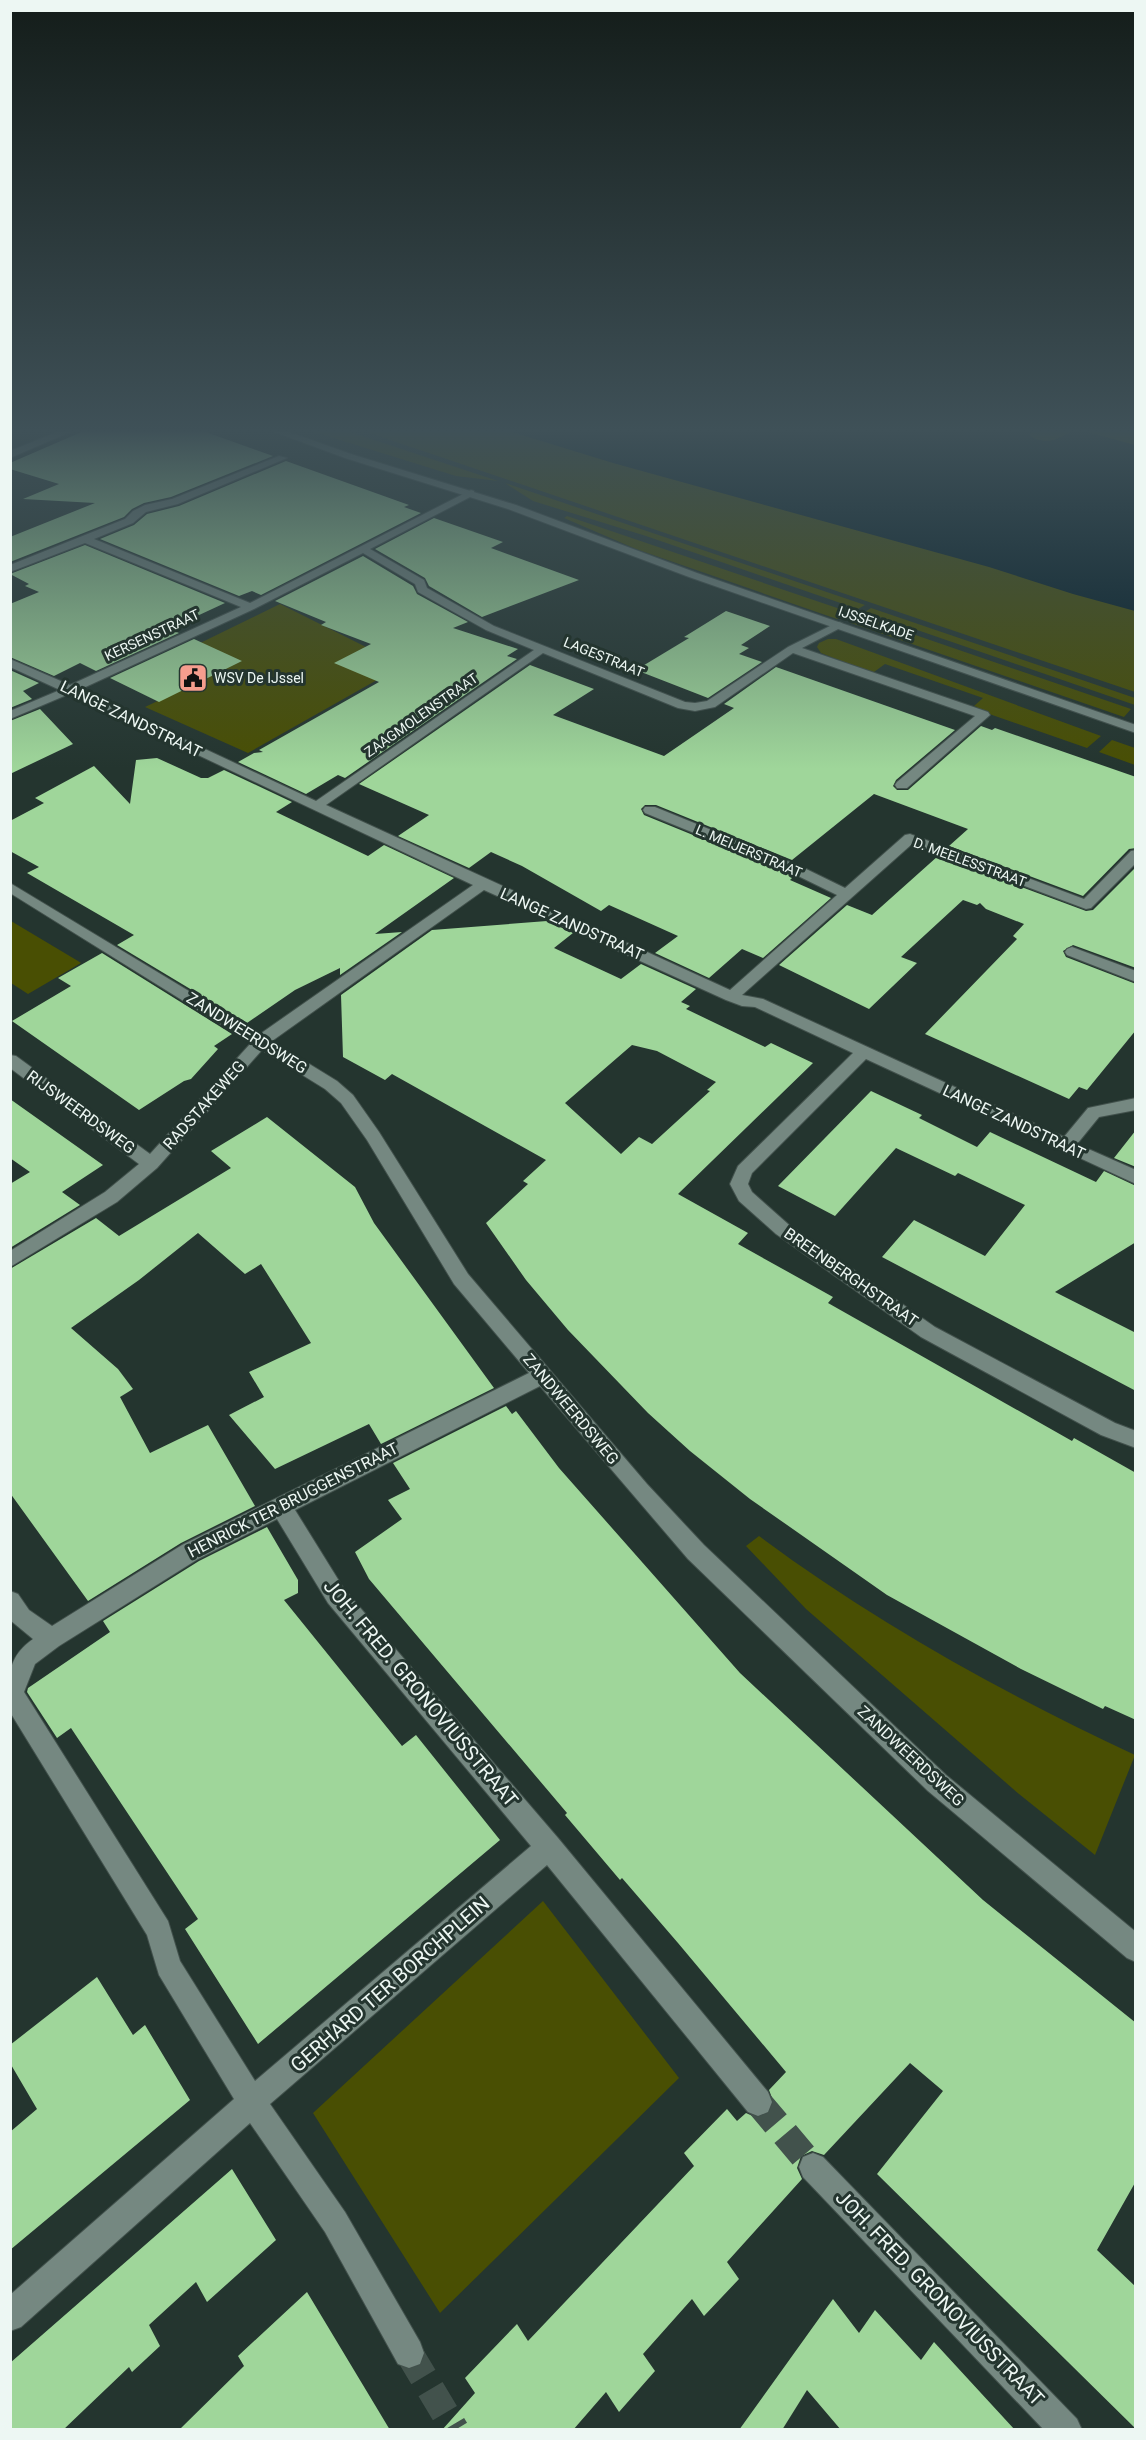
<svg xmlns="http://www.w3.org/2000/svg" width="1146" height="2440" font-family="Roboto,sans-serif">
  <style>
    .green { fill: #494f03 }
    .water { fill: #001b26 }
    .building { fill: #9fd69a; fill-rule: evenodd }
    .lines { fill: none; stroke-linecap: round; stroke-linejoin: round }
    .street-tunnel { stroke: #42524c; stroke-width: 28; stroke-dasharray: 28 14; stroke-linecap: butt }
    .street-casing { stroke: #42514c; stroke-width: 2 }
    .secondary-casing { stroke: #42514c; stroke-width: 2 }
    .street { fill: #758881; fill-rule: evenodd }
    .secondary { fill: #758881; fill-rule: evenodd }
    .labels { text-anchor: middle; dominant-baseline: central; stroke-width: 6; stroke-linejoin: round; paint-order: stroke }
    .far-street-label { font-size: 14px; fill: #edf7f3; stroke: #24352f }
    .far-poi-label { font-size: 14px; fill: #edf7f3; stroke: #24352f; text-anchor: start }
    .street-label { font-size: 16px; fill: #edf7f3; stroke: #24352f }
    .near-street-label { font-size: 20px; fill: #edf7f3; stroke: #24352f }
  </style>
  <rect width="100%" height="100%" fill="#24352f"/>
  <path class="green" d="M 298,427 L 335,427 L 498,481 L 456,476 Z
    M 352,427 L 526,427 L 1135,597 L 1135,692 Z
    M 983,427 L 1135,427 L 1135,462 Z
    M 505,483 L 865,605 L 858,609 L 646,536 L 533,501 Z
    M 567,516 L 849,612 L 837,619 L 636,549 L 564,518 Z
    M 280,604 L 366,647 L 407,663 L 248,753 L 145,707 L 241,661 L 194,646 Z
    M 871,608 L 1135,698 L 1135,705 L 865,612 Z
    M 863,617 L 1131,709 L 1124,717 L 851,623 Z
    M 828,639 L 836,639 L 1101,736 L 1087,748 L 975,709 L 977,707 L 974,706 L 983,698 L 885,664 L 874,672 L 864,670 L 821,653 L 817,647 L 819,643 Z
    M 1112,740 L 1135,748 L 1135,765 L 1099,752 Z
    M 11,921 L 78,961 L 81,963 L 28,994 L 11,983 Z
    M 759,1536 C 876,1623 1003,1693 1135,1755 L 1095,1855 L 1019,1794 L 806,1609 L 746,1546 Z
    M 543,1901 L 679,2078 L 440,2313 L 313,2113 Z"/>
  <path class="water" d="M 496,427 L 1040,427 L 1030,433 L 1030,436 C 1048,447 1059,438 1076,429 L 1135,445 L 1135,611 L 1073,594 L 989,567 L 613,463 Z"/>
  <path class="building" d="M 93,427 L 192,427 L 273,456 L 171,497 L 144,503 L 132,509 L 124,517 L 10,562 L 10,537 L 95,503 L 23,499 L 59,484 L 10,469 L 10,463 Z
    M 286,461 L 409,505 L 404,507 L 421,513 L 261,595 L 252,591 L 239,596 L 100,539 L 134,525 L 147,514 L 179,506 Z
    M 434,518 L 503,542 L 491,548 L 579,580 L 482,617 L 429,586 L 425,578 L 375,549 Z
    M 85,545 L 225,603 L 169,629 L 179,633 L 96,671 L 80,663 L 54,676 L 10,657 L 10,604 L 39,592 L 25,586 L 29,584 L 10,574 Z
    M 363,556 L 413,586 L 417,594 L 468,622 L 453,628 L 518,649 L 507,656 L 517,659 L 345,778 L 338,775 L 306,794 L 238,762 L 254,753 L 263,752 L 259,750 L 379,682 L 334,663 L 371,644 L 321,625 L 326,622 L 275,601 Z
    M 726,611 L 770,626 L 741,645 L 749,648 L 739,654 L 762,662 L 708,698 L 636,670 L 689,638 L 684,637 Z
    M 194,639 L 242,661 L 159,702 L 110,678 Z
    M 530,665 L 594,689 L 553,715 L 664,756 L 734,708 L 724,704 L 776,667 L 955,730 L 896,780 L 893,786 L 897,790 L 908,790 L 981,726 L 992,730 L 995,728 L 1136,777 L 1136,848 L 1129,849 L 1083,896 L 949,846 L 968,829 L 874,794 L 792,860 L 656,805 L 645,805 L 641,809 L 644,815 L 791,875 L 794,876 L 790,880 L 831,898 L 763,958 L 742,949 L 709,978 L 655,953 L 678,936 L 609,905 L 601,911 L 522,866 L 491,852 L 469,868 L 398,836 L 429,815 L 359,784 Z
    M 10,670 L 39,683 L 23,691 L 32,699 L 10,708 Z
    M 40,709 L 73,744 L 10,774 L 10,721 Z
    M 157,758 L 201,778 L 208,778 L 224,770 L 292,802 L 276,812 L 368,856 L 384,845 L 454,878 L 375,934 L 402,932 L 340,975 L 340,968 L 295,990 L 247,1023 L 117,945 L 134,935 L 27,873 L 39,867 L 10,851 L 10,821 L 44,803 L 35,798 L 94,766 L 130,804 L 136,760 Z
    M 938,856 L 1086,911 L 1093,910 L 1136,867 L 1136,968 L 1073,945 L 1063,951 L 1066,957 L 1136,984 L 1136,1030 L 1087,1090 L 1079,1087 L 1069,1099 L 925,1034 L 1017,939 L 1013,936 L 1024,924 L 986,909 L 980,903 L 977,905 L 963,900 L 901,957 L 917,963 L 869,1009 L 779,965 L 847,905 L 872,915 Z
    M 547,921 L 573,933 L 554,948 L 621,979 L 641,964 L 696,989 L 681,1002 L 690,1006 L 686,1009 L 765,1047 L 771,1043 L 813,1063 L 678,1194 L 748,1233 L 738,1244 L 833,1297 L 828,1303 L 1072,1441 L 1074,1438 L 1136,1473 L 1136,1720 L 1105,1706 L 1103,1709 L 1021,1669 L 887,1595 L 750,1499 L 690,1451 L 648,1413 L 568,1330 L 526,1280 L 486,1223 L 528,1184 L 523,1181 L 546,1160 L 392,1074 L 385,1080 L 343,1057 L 341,995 L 432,930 ZM 632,1045 L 657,1051 L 716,1082 L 707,1090 L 710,1091 L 652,1144 L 639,1137 L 621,1154 L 565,1103 Z
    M 102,953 L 232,1034 L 214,1046 L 218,1049 L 191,1079 L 184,1081 L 139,1110 L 12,1021 L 71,986 L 58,978 Z
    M 871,1091 L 922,1115 L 919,1118 L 977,1147 L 990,1132 L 1096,1182 L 1104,1171 L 1136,1186 L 1136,1242 L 1055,1292 L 1136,1333 L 1136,1391 L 882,1257 L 914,1220 L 985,1256 L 1025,1205 L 958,1173 L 955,1176 L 896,1148 L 835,1216 L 778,1186 Z
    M 10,1099 L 103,1165 L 62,1192 L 80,1205 L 10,1248 L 10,1184 L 30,1172 L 10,1158 Z
    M 267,1117 L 355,1187 L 374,1223 L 494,1388 L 381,1444 L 369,1424 L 275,1469 L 229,1415 L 264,1397 L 249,1372 L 311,1343 L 261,1264 L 245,1274 L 198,1233 L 139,1280 L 71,1328 L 118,1369 L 133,1389 L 120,1397 L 150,1453 L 208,1425 L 255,1506 L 181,1543 L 88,1601 L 10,1493 L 10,1269 L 96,1218 L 119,1236 L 231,1168 L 211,1151 Z
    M 1136,1130 L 1136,1167 L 1114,1158 Z
    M 506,1406 L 512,1414 L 516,1411 L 559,1468 L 740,1673 L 983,1900 L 1136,2023 L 1136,2181 L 1097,2250 L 1136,2287 L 1136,2429 L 877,2174 L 943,2091 L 910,2063 L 824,2155 L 812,2151 L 801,2156 L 797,2168 L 802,2179 L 727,2262 L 739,2279 L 704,2316 L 692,2299 L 643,2354 L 655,2371 L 619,2412 L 606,2392 L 573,2430 L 442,2430 L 475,2393 L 465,2378 L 517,2324 L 528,2341 L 694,2166 L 684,2153 L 727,2109 L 737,2121 L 746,2113 L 757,2118 L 769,2114 L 774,2103 L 769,2090 L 786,2072 L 678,1943 L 622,1878 L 620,1880 L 565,1815 L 567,1813 L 369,1579 L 355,1552 L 402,1519 L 388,1500 L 410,1489 L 393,1463 Z
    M 267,1527 L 298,1580 L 298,1593 L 284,1600 L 402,1746 L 416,1735 L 500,1840 L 258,2044 L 185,1929 L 198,1919 L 71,1728 L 57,1738 L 27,1692 L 28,1688 L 110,1632 L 103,1621 L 199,1561 Z
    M 97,1977 L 133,2035 L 145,2025 L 190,2100 L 10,2250 L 10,2132 L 37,2109 L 10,2063 L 10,2045 Z
    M 232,2169 L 276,2240 L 207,2302 L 196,2282 L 149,2325 L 160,2346 L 132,2372 L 129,2367 L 63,2430 L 10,2430 L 10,2363 Z
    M 307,2292 L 390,2430 L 179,2430 L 244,2366 L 238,2356 Z
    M 833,2299 L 859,2333 L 875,2310 L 921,2360 L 934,2342 L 1015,2430 L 841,2430 L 807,2390 L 782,2430 L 739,2430 Z"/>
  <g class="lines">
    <path class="street-tunnel" d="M 758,2102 L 813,2167
      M 409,2353 L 455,2430"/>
    <g class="street-casing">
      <path id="street" d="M 69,427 L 82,427 L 10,458 L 10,451 Z
        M 279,456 L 287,458 L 178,504 L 146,512 L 133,523 L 94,539 L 250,603 L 471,490 L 474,491 L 474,495 L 370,549 L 424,580 L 427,588 L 494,626 L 685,702 L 695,703 L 707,701 L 788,647 L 838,622 L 842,623 L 842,627 L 802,648 L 988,712 L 990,715 L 907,788 L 897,788 L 895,785 L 897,782 L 975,716 L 793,653 L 715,707 L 695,711 L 678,708 L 543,653 L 326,805 L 730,990 L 837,895 L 792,873 L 645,813 L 643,810 L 645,807 L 655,807 L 802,867 L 845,888 L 905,835 L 910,834 L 1084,899 L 1131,851 L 1136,850 L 1136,863 L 1091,908 L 1086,909 L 912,844 L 742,995 L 763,999 L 1064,1137 L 1088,1108 L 1136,1098 L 1136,1110 L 1099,1117 L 1077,1144 L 1136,1170 L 1136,1184 L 866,1059 L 752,1173 L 748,1184 L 752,1192 L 788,1224 L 935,1327 L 1115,1423 L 1136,1431 L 1136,1448 L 1101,1435 L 921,1337 L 776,1234 L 739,1201 L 730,1184 L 738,1166 L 853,1053 L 755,1007 L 742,1006 L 726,1000 L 484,890 L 272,1041 L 337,1081 L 353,1095 L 379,1132 L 468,1274 L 647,1484 L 704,1545 L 946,1775 L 1136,1932 L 1136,1962 L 1127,1958 L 928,1791 L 688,1559 L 540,1386 L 295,1510 L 344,1589 L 558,1838 L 768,2092 L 772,2102 L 768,2112 L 758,2116 L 748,2112 L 547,1865 L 270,2104 L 345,2212 L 420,2342 L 424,2353 L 420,2364 L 409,2368 L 398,2364 L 325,2232 L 250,2123 L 21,2327 L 10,2331 L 10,2295 L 234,2099 L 159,1975 L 147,1935 L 10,1712 C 10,1679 4,1660 33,1639 L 10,1620 L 10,1591 L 18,1594 L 29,1610 L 52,1626 L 182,1545 L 529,1373 L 454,1284 L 367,1140 L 341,1103 L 325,1089 L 262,1050 L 157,1168 L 117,1202 L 10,1267 L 10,1251 L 105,1192 L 139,1164 L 10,1068 L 10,1055 L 16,1056 L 150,1154 L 251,1043 L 10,893 L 10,883 L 260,1034 L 473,885 L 69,694 L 10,719 L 10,711 L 60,690 L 10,667 L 10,659 L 70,685 L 241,607 L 85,543 L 10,572 L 10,565 L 125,519 L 133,511 L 145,505 L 172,499 ZM 363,553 L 415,584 L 418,592 L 486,630 L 534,650 L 316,801 L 79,690 L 254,609 ZM 277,1519 L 328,1603 L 531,1846 L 255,2081 L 180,1961 L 168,1921 L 24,1692 L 35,1664 L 59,1646 L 198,1559 Z
        M 1072,947 L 1136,971 L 1136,982 L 1067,955 L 1065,952 L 1067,949 Z
        M 813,2153 L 823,2157 L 1077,2419 L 1082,2430 L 1044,2430 L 803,2177 L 799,2167 L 803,2157 Z"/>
    </g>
    <g class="secondary-casing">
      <path id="secondary" d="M 261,427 L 275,427 L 351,454 L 516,505 L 697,573 L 1136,725 L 1136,733 L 689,577 L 508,509 L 345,458 Z"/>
    </g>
    <use href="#street" class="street"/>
    <use href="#secondary" class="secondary"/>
  </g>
  <linearGradient id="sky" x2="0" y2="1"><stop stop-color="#141d1a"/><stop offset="0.56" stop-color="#3f5158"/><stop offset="1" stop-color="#3f5158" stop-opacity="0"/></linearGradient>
  <rect width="1146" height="769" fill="url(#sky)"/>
  <defs>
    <g id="civic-square" transform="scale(1.5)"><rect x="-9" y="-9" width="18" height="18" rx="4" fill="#f59d8e" stroke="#24352f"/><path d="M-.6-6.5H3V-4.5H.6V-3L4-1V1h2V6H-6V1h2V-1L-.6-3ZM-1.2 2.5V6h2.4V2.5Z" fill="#111"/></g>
  </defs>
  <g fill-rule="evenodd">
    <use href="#civic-square" x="193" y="678"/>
  </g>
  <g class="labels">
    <g class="far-street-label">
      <text transform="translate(876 623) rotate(19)">IJSSELKADE</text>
      <text transform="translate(152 635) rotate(-25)">KERSENSTRAAT</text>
      <text transform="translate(604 657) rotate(22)">LAGESTRAAT</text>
      <text transform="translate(421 715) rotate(-35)">ZAAGMOLENSTRAAT</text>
      <text transform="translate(749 851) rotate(23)">L. MEIJERSTRAAT</text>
      <text transform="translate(970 862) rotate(20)">D. MEELESSTRAAT</text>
    </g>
    <g class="far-poi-label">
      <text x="214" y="678">WSV De IJssel</text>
    </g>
    <g class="street-label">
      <text transform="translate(131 719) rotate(26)">LANGE ZANDSTRAAT</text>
      <text transform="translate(572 924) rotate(24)">LANGE ZANDSTRAAT</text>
      <text transform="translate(247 1033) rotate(32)">ZANDWEERDSWEG</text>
      <text transform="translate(204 1105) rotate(-48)">RADSTAKEWEG</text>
      <text transform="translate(81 1112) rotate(36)">RIJSWEERDSWEG</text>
      <text transform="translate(1014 1122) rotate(25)">LANGE ZANDSTRAAT</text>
      <text transform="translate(851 1277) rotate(35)">BREENBERGHSTRAAT</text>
      <text transform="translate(571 1409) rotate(50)">ZANDWEERDSWEG</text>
      <text transform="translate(293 1500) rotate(-27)">HENRICK TER BRUGGENSTRAAT</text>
      <text transform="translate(911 1756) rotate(43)">ZANDWEERDSWEG</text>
    </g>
    <g class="near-street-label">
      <text transform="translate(421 1693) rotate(50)">JOH. FRED. GRONOVIUSSTRAAT</text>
      <text transform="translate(390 1984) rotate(-41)">GERHARD TER BORCHPLEIN</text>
      <text transform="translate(940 2298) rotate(46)">JOH. FRED. GRONOVIUSSTRAAT</text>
    </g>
  </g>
  <rect width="1146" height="2440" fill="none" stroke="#edf7f3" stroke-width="24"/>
</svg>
